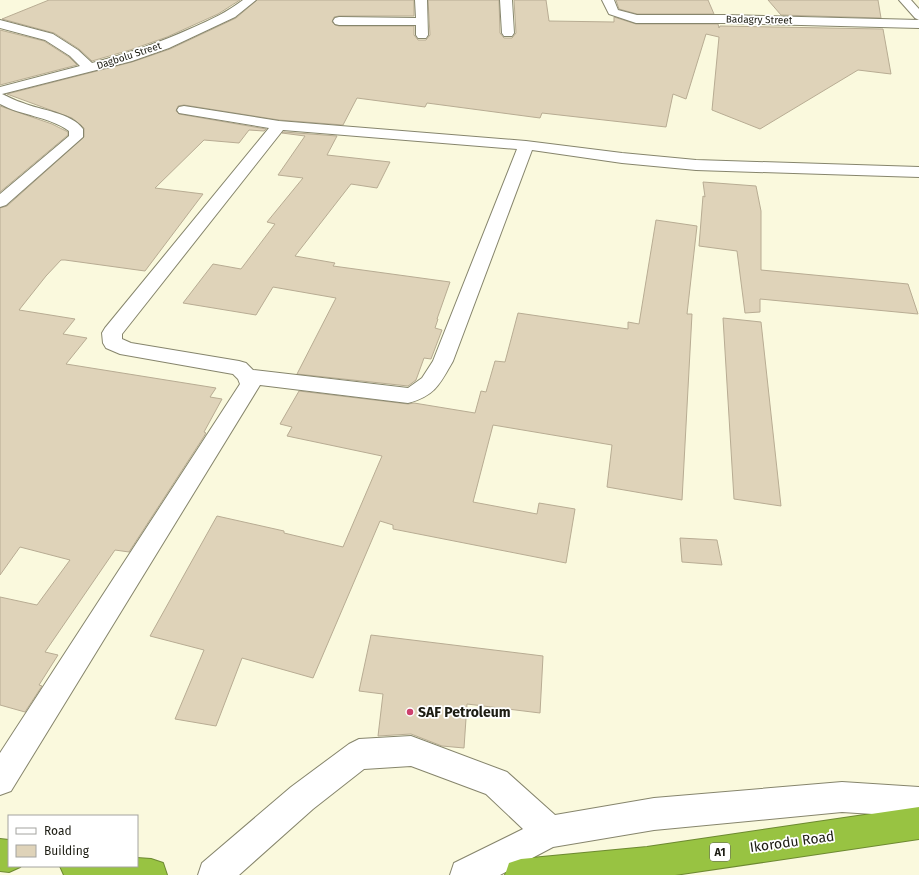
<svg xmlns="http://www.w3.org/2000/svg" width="919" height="875" font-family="'Fira Sans',sans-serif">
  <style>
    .building { fill: #dfd3b9; stroke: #b8ac93 }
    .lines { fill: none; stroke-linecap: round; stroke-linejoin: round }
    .minor-casing { stroke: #86856c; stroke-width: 2 }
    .highway-casing { stroke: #6d8931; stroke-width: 2 }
    .minor { fill: #fff; fill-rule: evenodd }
    .highway { fill: #98c342; fill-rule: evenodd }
    .poi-dot { fill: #cd406d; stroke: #fff; stroke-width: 1.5 }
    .labels { text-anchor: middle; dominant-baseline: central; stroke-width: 3.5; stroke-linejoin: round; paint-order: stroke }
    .far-street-label { font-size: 10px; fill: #1c1c12; stroke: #fff }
    .shield { fill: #fff; stroke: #606059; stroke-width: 1 }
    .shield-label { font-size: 11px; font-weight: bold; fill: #1c1c12 }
    .near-poi-label { font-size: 14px; font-weight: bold; fill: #1c1c12; stroke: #fff; text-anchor: start }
    .near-street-label { font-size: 14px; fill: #1c1c12; stroke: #fff }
  </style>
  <rect width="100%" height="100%" fill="#faf9dd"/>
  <path class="building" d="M 49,0 L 240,0 L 218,14 L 167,37 L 130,50 L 92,61 L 79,49 L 54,33 L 2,19 Z
    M 257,0 L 414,0 L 414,16 L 339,16 L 334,17 L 332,22 L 335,25 L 339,26 L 414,26 L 414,35 L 418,40 L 426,40 L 430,35 L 428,0 L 499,0 L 500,33 L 504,38 L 512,38 L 516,33 L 514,0 L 546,0 L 549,21 L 614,22 L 614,17 L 636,24 L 718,24 L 719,28 L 720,26 L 883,29 L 891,74 L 858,70 L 760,129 L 712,110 L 719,37 L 706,34 L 686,99 L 673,94 L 666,127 L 542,113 L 540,118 L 427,103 L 425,107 L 357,98 L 343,125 L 279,120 L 184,105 L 178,106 L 176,111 L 179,114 L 266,129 L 264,131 L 249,130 L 239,143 L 204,140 L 155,188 L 203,194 L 145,271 L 65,260 L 61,260 L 46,276 L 19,310 L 75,319 L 63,334 L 87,338 L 66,364 L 216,388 L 210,397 L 222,399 L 204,432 L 206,433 L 203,438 L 129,552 L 115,550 L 45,652 L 58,655 L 39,685 L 42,686 L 25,712 L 0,705 L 0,597 L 37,605 L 70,560 L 20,547 L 0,575 L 0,208 L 7,206 L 84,137 L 84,128 L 72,118 L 7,94 L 132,62 L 170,49 L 236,18 Z
    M 616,0 L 708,0 L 714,14 L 637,14 L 619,9 Z
    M 768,0 L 878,0 L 881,18 L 781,15 Z
    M 0,30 L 44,41 L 69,57 L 77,65 L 0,85 Z
    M 0,106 L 52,124 L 68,132 L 68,135 L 0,192 Z
    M 284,132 L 337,136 L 327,155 L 390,162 L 377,188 L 351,184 L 295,256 L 335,263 L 333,266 L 450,282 L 437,319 L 438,319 L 435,328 L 442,330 L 431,359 L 424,358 L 416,380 L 408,386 L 297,374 L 336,298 L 273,287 L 256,315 L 183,303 L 213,264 L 241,269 L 275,224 L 267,222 L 303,178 L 278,175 L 305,136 L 282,133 Z
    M 703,182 L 756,186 L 761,211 L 761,270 L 908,284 L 918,314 L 760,299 L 760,312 L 745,313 L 737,251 L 699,246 L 703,196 L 705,197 Z
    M 656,220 L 697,226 L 687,314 L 692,314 L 682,500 L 607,487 L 612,445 L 493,425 L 473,502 L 537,514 L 539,503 L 575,509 L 566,563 L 393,529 L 393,525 L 380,521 L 313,678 L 242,658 L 216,726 L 175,719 L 204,650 L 150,636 L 217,516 L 284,531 L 284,533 L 343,547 L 382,456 L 287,436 L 292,427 L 280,424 L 299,391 L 408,404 L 414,403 L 475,413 L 481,391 L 486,392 L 495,361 L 505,362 L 518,313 L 628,329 L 628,322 L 639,324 Z
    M 723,318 L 761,322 L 781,506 L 734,499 Z
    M 680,538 L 717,540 L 722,565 L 682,562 Z
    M 371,635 L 543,656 L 540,713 L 467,704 L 464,748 L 442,746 L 411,734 L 378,736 L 383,694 L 359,691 Z"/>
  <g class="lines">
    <g class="minor-casing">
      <path id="minor" d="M 243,0 L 256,0 L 235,17 L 169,48 L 132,61 L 2,94 C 9,97 16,101 23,103 C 40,110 72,113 83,129 L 83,137 L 6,205 L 0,207 L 0,194 L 69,136 L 69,131 C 48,116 22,116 0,104 L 0,87 L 80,66 L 70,56 L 45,40 L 0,28 L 0,20 L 53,34 L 78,50 L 92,63 C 127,54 159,43 192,28 C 212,19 226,13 243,0 Z
        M 415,0 L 427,0 L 428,35 L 426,38 L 418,38 L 416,35 L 416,25 L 339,25 L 335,24 L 333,21 L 335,18 L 339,17 L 416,18 Z
        M 500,0 L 512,0 L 514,33 L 512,36 L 504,36 L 502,33 Z
        M 602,0 L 614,0 L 618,10 L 637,15 L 726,15 L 919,20 L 919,28 L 726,23 L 636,23 L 609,14 Z
        M 899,0 L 911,0 L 919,9 L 919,20 L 915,18 Z
        M 184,106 L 279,121 L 526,141 L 622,153 L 696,160 L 919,167 L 919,177 L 696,170 L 622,163 L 532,150 L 453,361 C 440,384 435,396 408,403 L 260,385 L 11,791 L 0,795 L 0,753 L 240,384 L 238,379 L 233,374 L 120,354 L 106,348 L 103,343 L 102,333 L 105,328 L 269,128 L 179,113 L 177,110 L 179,107 ZM 283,130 L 517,149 L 433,361 L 422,378 L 408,388 L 253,370 L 246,363 L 239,361 L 131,343 L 122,339 L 122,334 Z
        M 411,736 L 507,772 L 555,815 L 654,798 L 842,782 L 919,787 L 919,817 L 842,812 L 654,830 L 553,847 L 500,875 L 450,875 L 454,863 L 523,829 L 486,794 L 411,766 L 364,769 L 313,809 L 239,875 L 198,875 L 202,863 L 291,787 L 349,744 L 359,739 Z"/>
    </g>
    <g class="highway-casing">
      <path id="highway" d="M 919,807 L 919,839 L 675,875 L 505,875 L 509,863 L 521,859 L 647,847 Z
        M 0,839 L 9,840 L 9,866 L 21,866 L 20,867 L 9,872 L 0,871 Z
        M 137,858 L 151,859 L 163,863 L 167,875 L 64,875 L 60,866 L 137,866 Z"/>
    </g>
    <use href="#minor" class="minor"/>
    <use href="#highway" class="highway"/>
  </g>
  <circle class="poi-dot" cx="410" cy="712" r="4"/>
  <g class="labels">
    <g class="far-street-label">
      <text transform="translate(759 20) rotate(1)">Badagry Street</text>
      <text transform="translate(129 56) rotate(-18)">Dagbolu Street</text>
    </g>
    <rect class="shield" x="710" y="843" width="20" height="18" rx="3"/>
    <g class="shield-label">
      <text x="720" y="852">A1</text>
    </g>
    <g class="near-poi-label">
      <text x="418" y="712">SAF Petroleum</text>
    </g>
    <g class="near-street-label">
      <text transform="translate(792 842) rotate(-8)">Ikorodu Road</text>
    </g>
  </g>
  <rect x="8" y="815" width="130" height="52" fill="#ffffff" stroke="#a4a4a0"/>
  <rect x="16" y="828" width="20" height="6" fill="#ffffff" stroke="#a4a4a0"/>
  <text x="44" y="835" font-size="12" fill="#1c1c12">Road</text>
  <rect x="16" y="845" width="20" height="12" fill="#dfd3b9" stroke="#a4a4a0"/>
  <text x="44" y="855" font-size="12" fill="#1c1c12">Building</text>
</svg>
